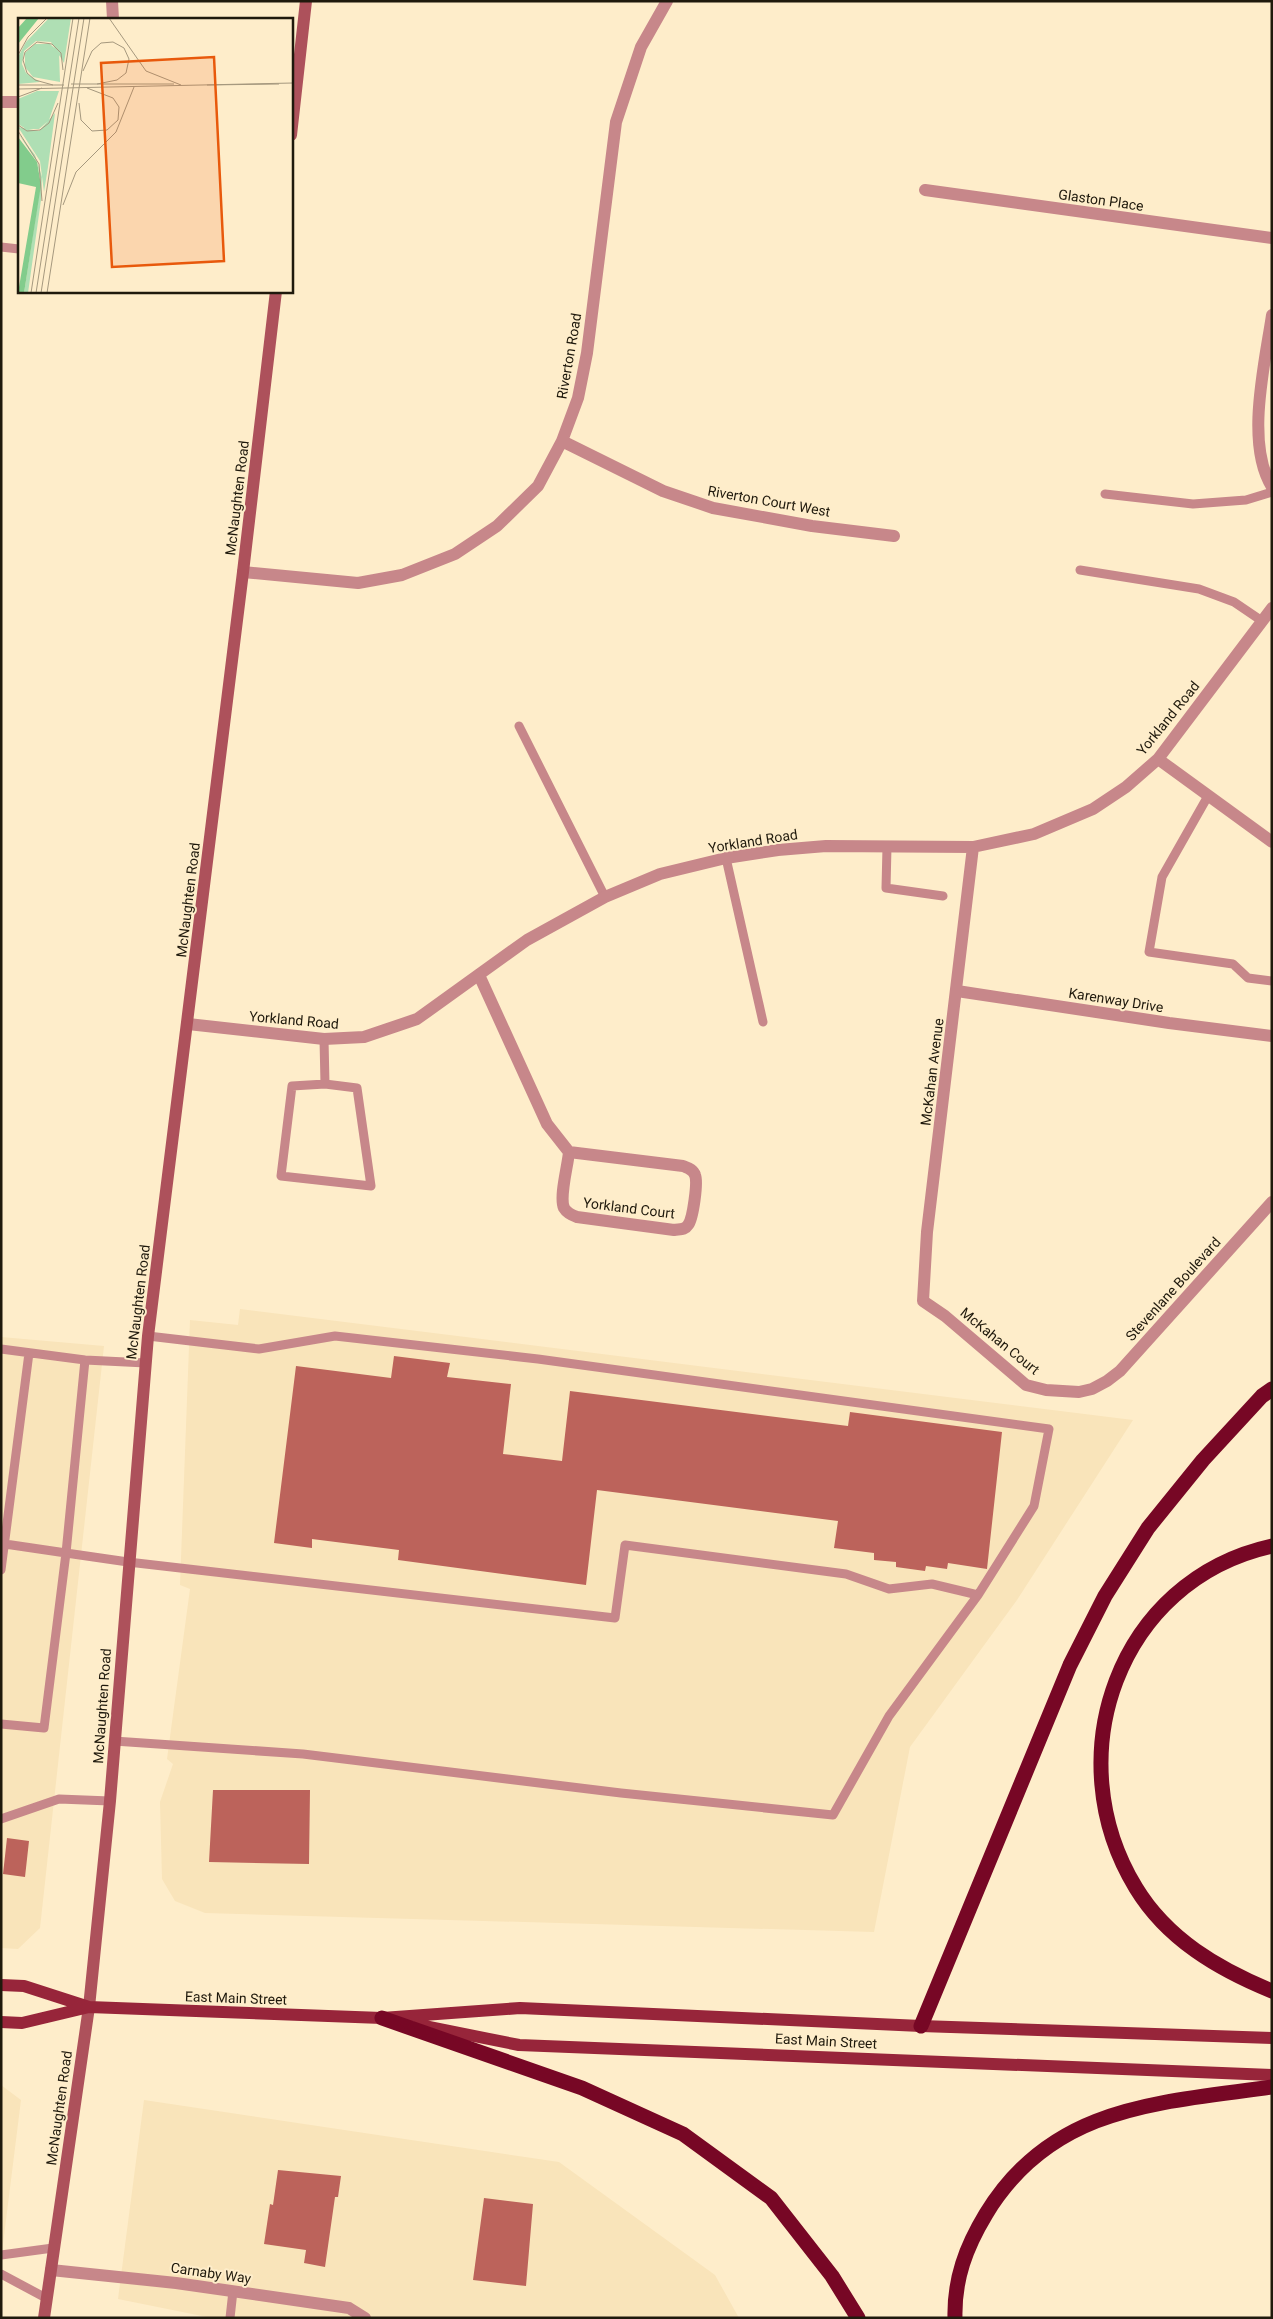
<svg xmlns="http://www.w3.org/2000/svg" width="1273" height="2319" font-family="Roboto,sans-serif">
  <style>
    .built { fill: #f9e4ba }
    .building { fill: #bc635b }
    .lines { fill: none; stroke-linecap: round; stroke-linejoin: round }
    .lane { stroke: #c7878a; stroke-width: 9 }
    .street { stroke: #c7878a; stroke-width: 12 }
    .secondary { stroke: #ad515b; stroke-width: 12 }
    .primary { stroke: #97253a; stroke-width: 12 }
    .highway { stroke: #770725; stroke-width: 15 }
    .labels { text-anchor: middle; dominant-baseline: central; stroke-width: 4; stroke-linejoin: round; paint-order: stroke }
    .street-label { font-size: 14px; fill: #1f190c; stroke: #feedca }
    .inset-road { fill: none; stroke: #a5987e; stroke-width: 1 }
    .view { fill: #e8590c; fill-opacity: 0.15; stroke: #e8590c; stroke-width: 2.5 }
    .inset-edge { fill: none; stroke: #1f190c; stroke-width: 2.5 }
  </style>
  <rect width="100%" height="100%" fill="#feedca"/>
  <path class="built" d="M 240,1309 L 1133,1420 L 1017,1600 L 910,1747 L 874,1932 L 205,1913 L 175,1901 L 162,1879 L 160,1802 L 173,1764 L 167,1759 L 190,1589 L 180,1585 L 190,1320 L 238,1325 Z
    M 1,1337 L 104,1346 L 40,1928 L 18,1949 L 1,1948 Z
    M 1,2085 L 21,2100 L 1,2260 Z
    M 144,2100 L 559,2162 L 715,2275 L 739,2318 L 212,2318 L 118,2299 Z"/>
  <path class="building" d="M 394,1356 L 450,1363 L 447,1377 L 511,1384 L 503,1454 L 562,1461 L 570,1391 L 848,1426 L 850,1412 L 1002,1432 L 987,1569 L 948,1563 L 947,1569 L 926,1566 L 925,1571 L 896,1567 L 896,1562 L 874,1560 L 874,1553 L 834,1548 L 838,1521 L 597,1490 L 586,1585 L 398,1560 L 399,1550 L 312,1539 L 312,1548 L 274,1543 L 296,1366 L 391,1378 Z
    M 213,1790 L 310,1790 L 309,1864 L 209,1862 Z
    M 7,1838 L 29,1841 L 25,1877 L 3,1874 Z
    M 278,2170 L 341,2176 L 338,2197 L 335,2197 L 325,2267 L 304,2263 L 306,2250 L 264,2244 L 270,2204 L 273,2205 Z
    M 484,2198 L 533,2204 L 526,2286 L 473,2280 Z"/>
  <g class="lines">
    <path class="lane" d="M 1,247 L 19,249
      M 1105,494 L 1193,504 L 1246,500 L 1272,492
      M 1080,570 L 1199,589 L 1234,602 L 1262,621
      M 519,726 L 605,897
      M 1208,796 L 1162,877 L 1149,952 L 1233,964 L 1248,978 L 1272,981
      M 887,847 L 886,888 L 943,896
      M 726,858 L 763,1022
      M 324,1039 L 325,1084
      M 325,1084 L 357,1088 L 371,1186 L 281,1176 L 292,1086 Z
      M 1,1349 L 85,1360 L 146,1363
      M 85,1360 L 66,1553 L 128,1562 L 615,1618 L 625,1545 L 846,1574 L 889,1589 L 932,1584 L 978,1595
      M 1,1570 L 29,1353
      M 1,1724 L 44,1728 L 66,1553 L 5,1544
      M 114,1741 L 303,1754 L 621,1793 L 833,1815 L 889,1716 L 978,1595 L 1034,1506 L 1049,1429 L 538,1359 L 335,1336 L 259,1349 L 148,1336
      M 1,1819 L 59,1799 L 110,1801
      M 1,2255 L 53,2248
      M 1,2274 L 46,2298
      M 230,2318 L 233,2291"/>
    <path class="street" d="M 112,1 L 113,19
      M 1,102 L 19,102
      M 925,190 L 1272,238
      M 1272,315 C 1265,363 1245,444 1272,487
      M 562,441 L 663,491 L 713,508 L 812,526 L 894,536
      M 243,572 L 358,583 L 402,575 L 455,554 L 497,526 L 538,486 L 562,441 L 578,398 L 587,353 L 616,122 L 641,47 L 667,1
      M 1158,759 L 1272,842
      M 973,847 L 927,1232 L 923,1301 L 945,1316 L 1026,1385 L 1046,1390 L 1079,1392 L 1092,1389 L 1107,1381 L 1120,1371 L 1272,1202
      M 479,975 L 547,1124 L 569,1152
      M 957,991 L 1169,1023 L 1272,1036
      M 188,1024 L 324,1039 L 364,1037 L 417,1019 L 527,940 L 605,897 L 660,874 L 726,858 L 778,850 L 826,846 L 973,847 L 1034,834 L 1093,809 L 1126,787 L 1158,759 L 1272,608
      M 569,1152 L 683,1166 C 688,1168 693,1169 695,1175 C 698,1182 693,1219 688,1225 C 685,1230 680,1229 674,1230 L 577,1217 C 571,1215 567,1213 564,1208 C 559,1197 568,1165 569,1152 Z
      M 51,2270 L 176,2283 L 349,2308 L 365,2318"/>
    <path class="secondary" d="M 291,135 L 306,1
      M 44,2318 L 89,2007 L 110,1801 L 148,1336 L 243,572 L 276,291"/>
    <path class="primary" d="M 1,1985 L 24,1986 L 89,2007
      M 1,2022 L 22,2023 L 89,2007 L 382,2018 L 520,2008 L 921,2026 L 1272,2038
      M 419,2025 L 519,2045 L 1272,2075"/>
    <path class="highway" d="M 1272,1546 C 1118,1580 1056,1757 1136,1888 C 1167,1939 1218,1969 1272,1991
      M 382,2018 L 582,2088 L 683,2134 L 771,2198 L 832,2276 L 858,2318
      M 921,2026 L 1070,1665 L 1105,1596 L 1148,1528 L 1203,1460 L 1262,1396 L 1272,1389
      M 955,2318 C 954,2279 966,2247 986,2214 C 1052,2105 1159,2103 1272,2087"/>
  </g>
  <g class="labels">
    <g class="street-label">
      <text transform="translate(1101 200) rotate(8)">Glaston Place</text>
      <text transform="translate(569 356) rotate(-80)">Riverton Road</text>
      <text transform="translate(237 498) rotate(-83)">McNaughten Road</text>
      <text transform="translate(769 501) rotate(10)">Riverton Court West</text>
      <text transform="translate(1168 718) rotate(-51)">Yorkland Road</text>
      <text transform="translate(753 841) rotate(-9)">Yorkland Road</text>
      <text transform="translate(188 900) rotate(-83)">McNaughten Road</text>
      <text transform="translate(1116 1000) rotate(9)">Karenway Drive</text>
      <text transform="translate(294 1020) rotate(5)">Yorkland Road</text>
      <text transform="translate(932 1072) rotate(-83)">McKahan Avenue</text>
      <text transform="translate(629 1208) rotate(7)">Yorkland Court</text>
      <text transform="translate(1173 1289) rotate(-48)">Stevenlane Boulevard</text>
      <text transform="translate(138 1302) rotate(-83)">McNaughten Road</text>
      <text transform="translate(1000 1341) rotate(39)">McKahan Court</text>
      <text transform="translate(102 1706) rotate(-86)">McNaughten Road</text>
      <text transform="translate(236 1998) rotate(2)">East Main Street</text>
      <text transform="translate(826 2041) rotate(3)">East Main Street</text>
      <text transform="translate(59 2108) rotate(-82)">McNaughten Road</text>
      <text transform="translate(211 2273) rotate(8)">Carnaby Way</text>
    </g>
  </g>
  <g transform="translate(18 18)">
    <rect width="275" height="275" fill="#feedca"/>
    <path d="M 31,0 L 53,0 L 46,45 L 33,24 L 18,23 L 6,33 L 4,46 L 8,55 L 22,64 L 0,66 L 0,39 L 8,24 ZM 17,26 L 32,26 L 41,34 L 42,64 L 15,59 L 7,49 L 7,35 ZM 19,73 L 41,73 L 31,102 L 21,111 L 8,111 L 0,106 L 0,81 ZM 37,95 L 30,149 L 26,174 L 22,143 L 0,109 L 21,113 ZM 0,115 L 17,137 L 24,159 L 23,182 L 10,275 L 6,275 L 23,163 L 19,144 Z" fill="#afdfb4"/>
    <path d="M 9,0 L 21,0 L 0,26 L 0,10 ZM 0,119 L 19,144 L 23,167 L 6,275 L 0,275 L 18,169 L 0,165 Z" fill="#82cc8c"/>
    <path class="inset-road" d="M 91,0 L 128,53 L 163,67M 0,37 L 10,19 L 29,0M 65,53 L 74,33 L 83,25 L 95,24 L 106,30 L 111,41 L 108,55 L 99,62 L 79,66M 53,66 L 156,66M 0,67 L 46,67M 35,67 L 17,62 L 9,55 L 5,42 L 7,34 L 19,24 L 34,26 L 43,35 L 45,52M 189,67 L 261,66M 0,71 L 275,65M 0,79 L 24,70M 61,85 L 63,102 L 74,113 L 89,112 L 100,102 L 101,89 L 95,80 L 69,70M 0,107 L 9,113 L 22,112 L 31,105 L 40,85M 0,113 L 21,146 L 24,183M 45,187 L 58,154 L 98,114 L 116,69M 13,275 L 55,0M 18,275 L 61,0M 23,275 L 66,0M 29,275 L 72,0"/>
    <path class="view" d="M 196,39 L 206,243 L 94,249 L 83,45 Z"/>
    <rect width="275" height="275" class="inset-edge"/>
  </g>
  <rect width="1273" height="2319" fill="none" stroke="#1f190c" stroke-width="5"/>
</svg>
